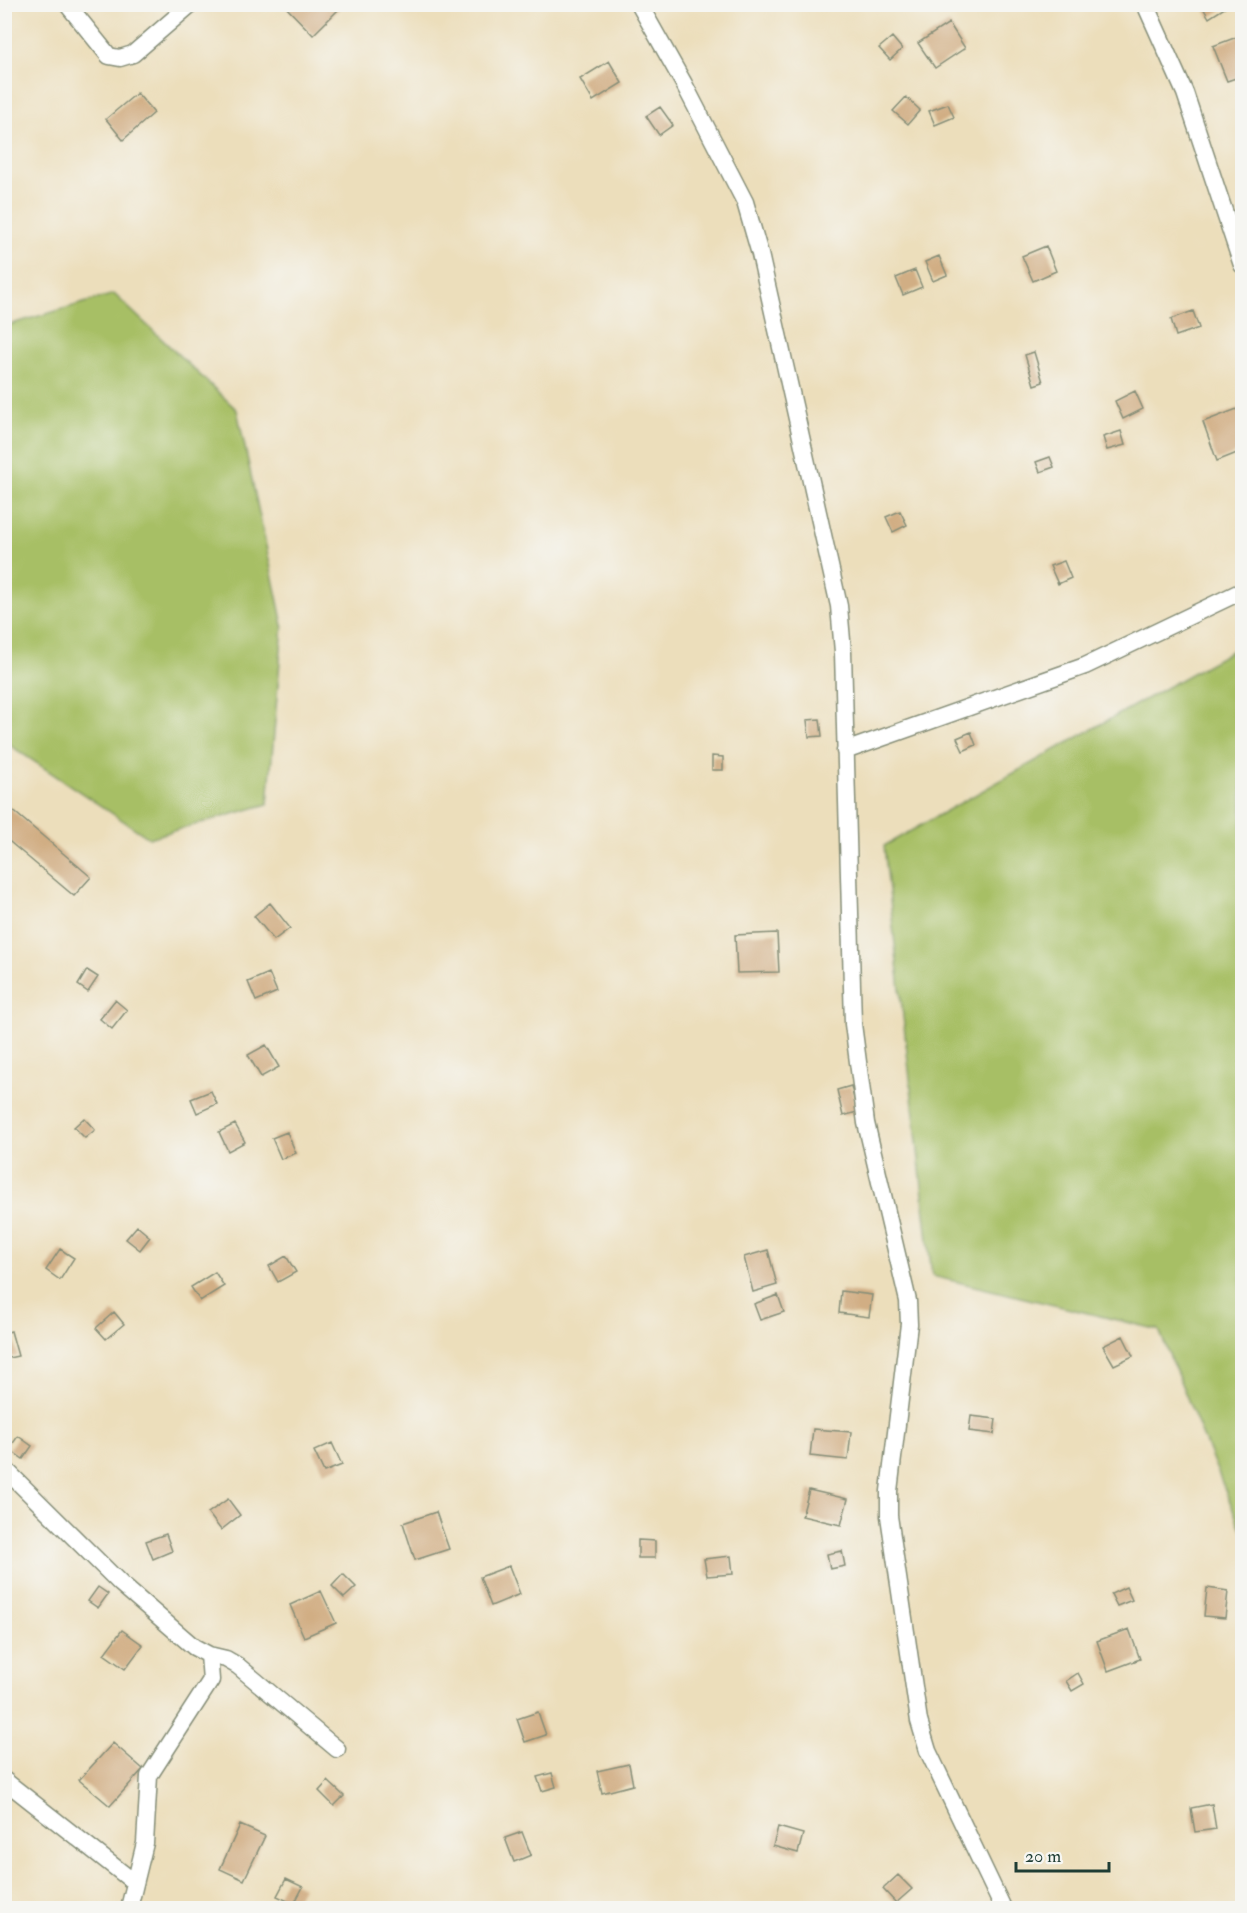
<svg xmlns="http://www.w3.org/2000/svg" width="1247" height="1913" font-family="'IM FELL Double Pica',serif">
  <style>
    .green { fill: #a7bf65; stroke: #637e4c; stroke-width: 1.5 }
    .building { fill: #d1ae84 }
    .lines { fill: none; stroke-linecap: round; stroke-linejoin: round }
    .lane-casing { stroke: #868e78; stroke-width: 19 }
    .lane { stroke: #fff; stroke-width: 16 }
  </style>
  <rect width="100%" height="100%" fill="#f6f6f2"/>
  <filter id="ink" filterUnits="userSpaceOnUse"><feTurbulence type="fractalNoise" baseFrequency=".0167" numOctaves="2"/><feDisplacementMap in="SourceGraphic" scale="12" xChannelSelector="R" yChannelSelector="G"/><feConvolveMatrix kernelMatrix="1 2 1 2 8 2 1 2 1" color-interpolation-filters="sRGB"/></filter>
  <filter id="wash" filterUnits="userSpaceOnUse"><feTurbulence type="fractalNoise" baseFrequency=".008" numOctaves="4" result="noise"/><feDisplacementMap in="SourceGraphic" scale="24" xChannelSelector="R" yChannelSelector="G"/><feGaussianBlur stdDeviation="1.35" result="paint"/><feColorMatrix in="noise" values="0 0 0 0 0 0 0 0 0 0 0 0 0 0 0 0 0 1.4 0 .05"/><feComposite in="paint" operator="in"/></filter>
  <g filter="url(#wash)">
    <rect width="100%" height="100%" fill="#ecdebb"/>
    <path class="green" d="M 114,294 L 237,410 L 283,625 L 268,804 L 149,838 L 5,742 L 5,326 Z
      M 1242,645 L 1242,1531 L 1159,1330 L 932,1276 L 884,846 Z"/>
    <g id="blocks">
      <path class="building" d="M 283,4 L 344,4 L 313,35 Z
        M 1201,4 L 1231,4 L 1209,18 Z
        M 949,23 L 965,48 L 935,68 L 918,43 Z
        M 1242,35 L 1242,76 L 1227,81 L 1213,46 Z
        M 892,37 L 902,49 L 890,60 L 879,48 Z
        M 609,61 L 622,83 L 593,101 L 580,79 Z
        M 137,93 L 154,113 L 123,140 L 106,119 Z
        M 906,97 L 920,110 L 908,124 L 893,111 Z
        M 948,104 L 954,117 L 935,125 L 929,111 Z
        M 660,107 L 673,125 L 659,135 L 646,116 Z
        M 1046,246 L 1056,271 L 1033,281 L 1022,256 Z
        M 939,256 L 947,275 L 933,281 L 925,262 Z
        M 915,270 L 922,287 L 903,295 L 896,278 Z
        M 1193,311 L 1199,328 L 1176,336 L 1171,319 Z
        M 1034,352 L 1043,382 L 1034,385 L 1025,355 Z
        M 1135,391 L 1143,409 L 1123,419 L 1115,401 Z
        M 1242,407 L 1242,451 L 1217,461 L 1203,422 Z
        M 1121,431 L 1125,445 L 1107,450 L 1103,437 Z
        M 1050,457 L 1054,467 L 1040,472 L 1036,462 Z
        M 900,511 L 907,525 L 893,532 L 886,517 Z
        M 1064,561 L 1071,578 L 1058,584 L 1050,566 Z
        M 820,719 L 822,736 L 809,737 L 807,720 Z
        M 971,732 L 976,745 L 963,751 L 957,738 Z
        M 712,756 L 723,757 L 723,770 L 712,770 Z
        M 4,803 L 91,877 L 74,896 L 4,837 Z
        M 270,903 L 290,928 L 274,940 L 254,916 Z
        M 777,933 L 779,972 L 737,973 L 735,935 Z
        M 87,970 L 98,977 L 88,992 L 78,985 Z
        M 269,973 L 277,992 L 256,1001 L 248,982 Z
        M 115,1000 L 127,1010 L 112,1029 L 100,1019 Z
        M 266,1045 L 279,1067 L 261,1077 L 248,1055 Z
        M 851,1086 L 857,1112 L 843,1116 L 837,1090 Z
        M 211,1091 L 217,1104 L 197,1113 L 191,1099 Z
        M 84,1118 L 95,1130 L 85,1138 L 74,1127 Z
        M 235,1124 L 245,1142 L 228,1151 L 219,1132 Z
        M 287,1132 L 296,1153 L 281,1159 L 272,1138 Z
        M 137,1226 L 150,1237 L 140,1250 L 126,1239 Z
        M 60,1249 L 74,1258 L 60,1280 L 46,1270 Z
        M 768,1250 L 777,1285 L 753,1292 L 744,1257 Z
        M 286,1256 L 296,1272 L 278,1282 L 269,1266 Z
        M 215,1272 L 224,1286 L 200,1301 L 191,1287 Z
        M 841,1291 L 872,1295 L 869,1317 L 839,1313 Z
        M 778,1295 L 784,1312 L 760,1320 L 754,1304 Z
        M 114,1312 L 124,1324 L 106,1339 L 96,1328 Z
        M 11,1331 L 18,1356 L 4,1359 L 4,1333 Z
        M 1123,1336 L 1133,1356 L 1114,1365 L 1103,1346 Z
        M 971,1416 L 996,1419 L 994,1434 L 969,1431 Z
        M 813,1429 L 851,1432 L 848,1460 L 810,1456 Z
        M 18,1436 L 32,1446 L 23,1459 L 9,1449 Z
        M 332,1443 L 342,1465 L 324,1472 L 314,1451 Z
        M 809,1490 L 848,1499 L 841,1525 L 802,1516 Z
        M 228,1499 L 240,1515 L 221,1530 L 208,1513 Z
        M 436,1512 L 449,1549 L 415,1560 L 403,1523 Z
        M 166,1534 L 172,1551 L 153,1559 L 146,1541 Z
        M 638,1540 L 655,1541 L 655,1558 L 638,1558 Z
        M 842,1551 L 845,1566 L 830,1569 L 827,1554 Z
        M 731,1556 L 733,1574 L 707,1576 L 704,1559 Z
        M 509,1566 L 520,1594 L 491,1606 L 480,1577 Z
        M 343,1574 L 356,1587 L 344,1598 L 332,1586 Z
        M 98,1587 L 108,1594 L 98,1608 L 88,1601 Z
        M 1126,1587 L 1132,1600 L 1117,1606 L 1111,1594 Z
        M 1207,1588 L 1228,1591 L 1225,1618 L 1204,1616 Z
        M 321,1591 L 336,1623 L 304,1637 L 290,1605 Z
        M 1129,1629 L 1140,1659 L 1108,1671 L 1097,1641 Z
        M 122,1630 L 143,1645 L 125,1669 L 104,1654 Z
        M 1078,1673 L 1084,1684 L 1072,1691 L 1066,1681 Z
        M 538,1712 L 546,1735 L 525,1742 L 517,1719 Z
        M 113,1743 L 143,1769 L 110,1806 L 79,1780 Z
        M 629,1764 L 633,1785 L 602,1793 L 597,1771 Z
        M 552,1773 L 556,1787 L 542,1791 L 537,1777 Z
        M 328,1781 L 344,1796 L 334,1806 L 319,1791 Z
        M 1212,1804 L 1216,1829 L 1195,1832 L 1191,1808 Z
        M 240,1825 L 265,1836 L 244,1880 L 220,1869 Z
        M 778,1827 L 803,1834 L 798,1853 L 773,1846 Z
        M 522,1832 L 531,1855 L 514,1862 L 505,1838 Z
        M 898,1875 L 912,1889 L 896,1903 L 883,1889 Z
        M 286,1879 L 303,1887 L 294,1904 L 277,1896 Z"/>
    </g>
  </g>
  <g filter="url(#ink)">
    <use href="#blocks" fill-opacity="0" stroke="#868e78" stroke-width="1.5"/>
    <g class="lines">
      <g class="lane-casing">
        <path id="lane" d="M 67,4 L 109,56 L 120,58 L 133,54 L 191,4
          M 639,4 L 684,84 L 745,202 L 760,254 L 839,606 L 843,652 L 853,1024 L 866,1123 L 908,1301 L 909,1324 L 889,1491 L 889,1516 L 919,1721 L 928,1751 L 1003,1908
          M 1145,4 L 1185,93 L 1242,265
          M 845,751 L 1085,666 L 1242,591
          M 4,1468 L 121,1584 L 194,1647 L 209,1655 L 226,1659 L 238,1666 L 337,1749
          M 4,1780 L 135,1883
          M 129,1908 L 145,1843 L 149,1776 L 211,1680 L 209,1655"/>
      </g>
      <use href="#lane" class="lane"/>
    </g>
  </g>
  <rect width="1247" height="1913" fill="none" stroke="#f6f6f2" stroke-width="24"/>
  <path d="M1016 1862v9h93v-9" fill="none" stroke="#1f3d34" stroke-width="3"/>
  <text x="1025" y="1862" font-size="18" fill="#1f3d34" stroke="#f6f6f2" stroke-width="4.5" paint-order="stroke">20 m</text>
</svg>
